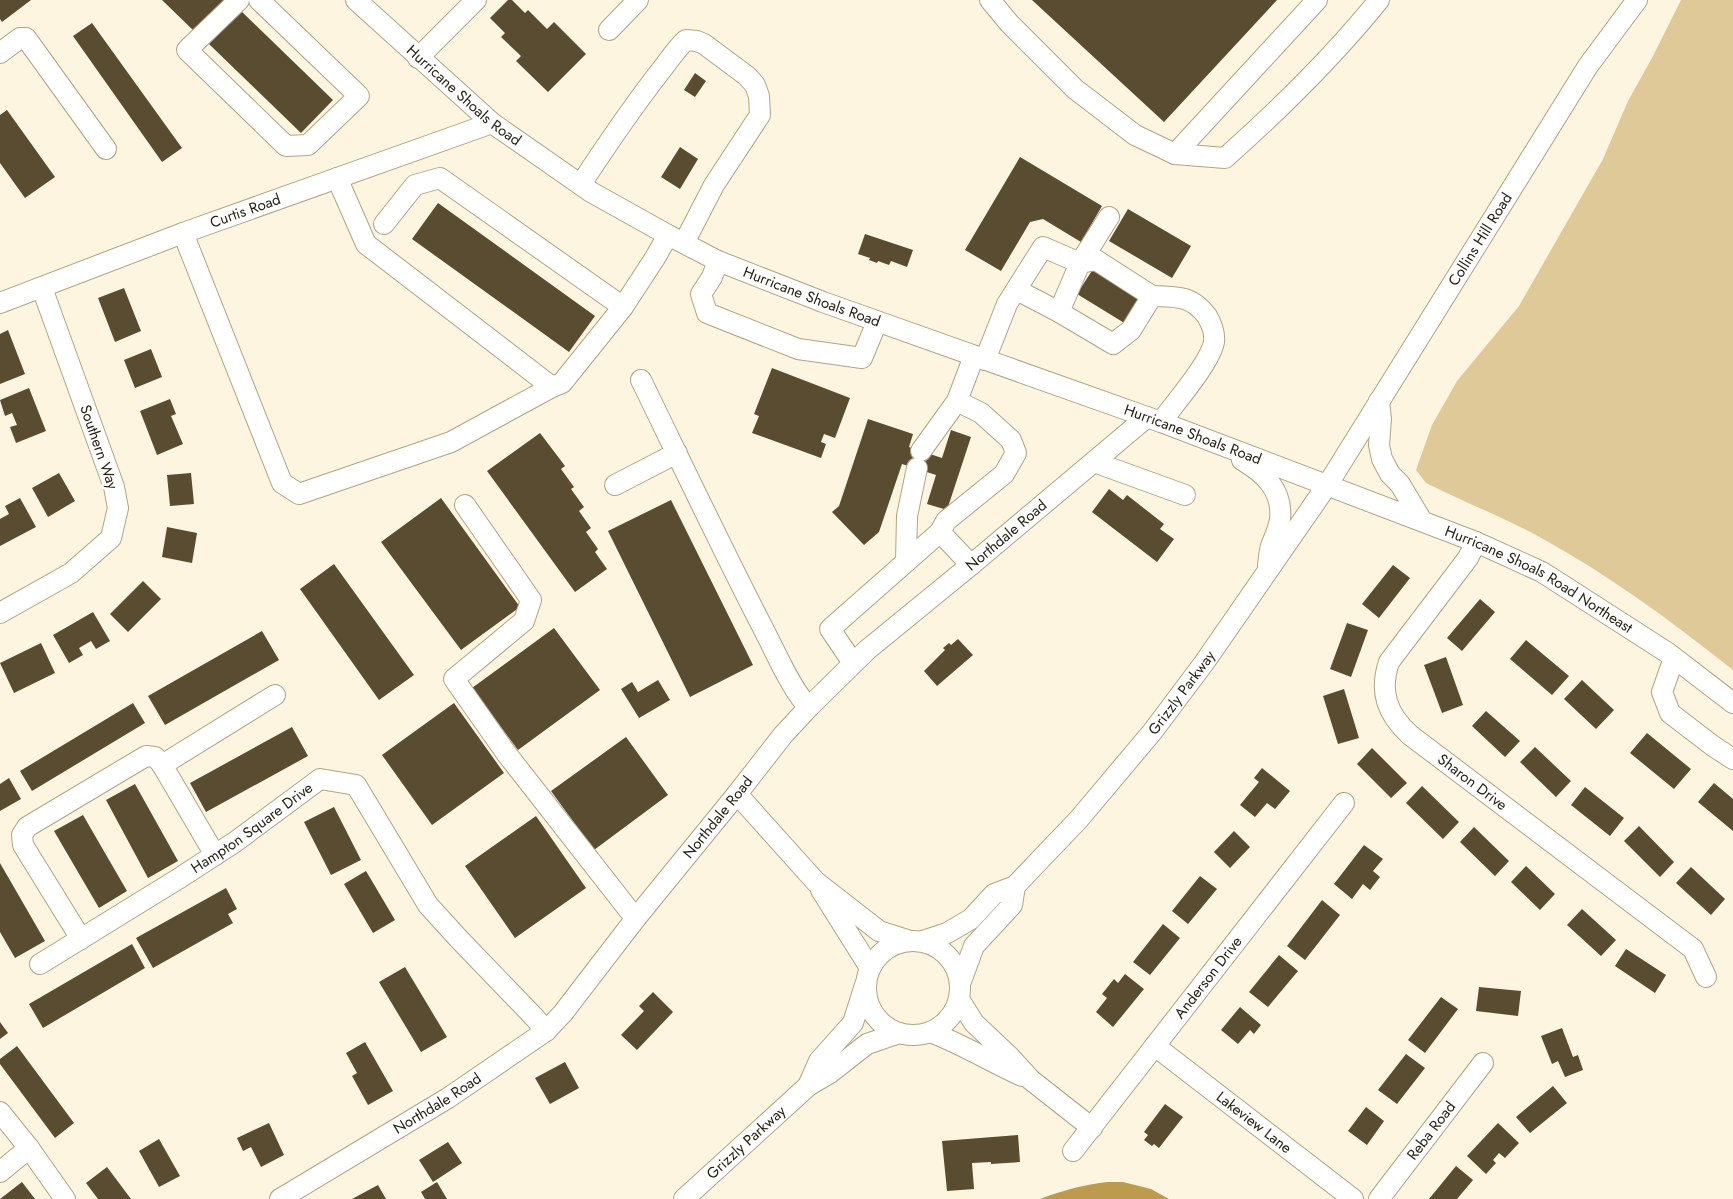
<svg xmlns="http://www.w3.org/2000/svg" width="1733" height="1199" font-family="Jost,sans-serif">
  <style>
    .green { fill: #dfc999 }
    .water { fill: #bd9b4e }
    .building { fill: #594c30 }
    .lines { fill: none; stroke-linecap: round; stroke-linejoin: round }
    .minor-casing { stroke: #b2a384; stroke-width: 22 }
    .minor { stroke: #fff; stroke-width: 20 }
    .labels { text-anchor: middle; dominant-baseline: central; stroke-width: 5; stroke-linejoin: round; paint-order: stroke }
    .street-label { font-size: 15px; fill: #272115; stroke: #fff }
  </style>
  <rect width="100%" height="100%" fill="#fef5e1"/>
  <path class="green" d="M 1681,0 L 1733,0 L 1733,670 C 1670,620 1606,573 1536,535 C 1500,516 1462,501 1426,483 L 1416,470 L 1432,425 L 1457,381 L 1519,306 L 1603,159 L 1628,101 L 1653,56 Z"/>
  <path class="water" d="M 1108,1182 L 1123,1182 L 1151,1189 L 1169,1199 L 1040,1199 C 1061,1191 1085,1184 1108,1182 Z"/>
  <path class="building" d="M 0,0 L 31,0 L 2,22 L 0,19 Z
    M 162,0 L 227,0 L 196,33 Z
    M 508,0 L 512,0 L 525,13 L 528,10 L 547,29 L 554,22 L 586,54 L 548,92 L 516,61 L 521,56 L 501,37 L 505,33 L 490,18 Z
    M 1032,0 L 1277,0 L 1164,122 Z
    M 241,11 L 333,100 L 301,133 L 209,44 Z
    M 92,23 L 182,148 L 162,162 L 73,36 Z
    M 695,73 L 706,81 L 695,97 L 684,90 Z
    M 7,110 L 55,177 L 25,198 L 0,163 L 0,115 Z
    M 680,147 L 698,159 L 680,189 L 661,177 Z
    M 1020,157 L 1102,206 L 1081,242 L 1043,219 L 1030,222 L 1001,271 L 965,250 Z
    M 438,203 L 595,316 L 569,352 L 412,239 Z
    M 1128,209 L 1191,246 L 1172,278 L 1109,241 Z
    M 865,234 L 913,250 L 907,267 L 891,261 L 889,265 L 878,261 L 877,263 L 869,260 L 870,258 L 858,254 Z
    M 1093,269 L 1142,299 L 1126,324 L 1077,294 Z
    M 124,288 L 141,331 L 115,342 L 98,298 Z
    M 8,330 L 25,374 L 0,384 L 0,334 Z
    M 151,349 L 162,377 L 135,388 L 124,360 Z
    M 772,368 L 850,398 L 835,438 L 824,434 L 821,442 L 826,444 L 821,458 L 752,433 L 759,416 L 754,414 Z
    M 29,388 L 46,431 L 16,443 L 10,427 L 17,425 L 12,413 L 5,416 L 0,400 Z
    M 170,399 L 176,414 L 171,416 L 183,444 L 157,455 L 140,411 Z
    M 868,419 L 913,434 L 909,447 L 942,458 L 951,430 L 971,437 L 947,510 L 927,504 L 936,475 L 902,464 L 879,532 L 864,545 L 832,512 L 839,506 Z
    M 540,433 L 565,466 L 561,469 L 574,487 L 571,489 L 584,507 L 579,511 L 591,528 L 586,532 L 598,549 L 595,552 L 607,569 L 575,592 L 487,471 Z
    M 59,473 L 75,501 L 48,517 L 32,488 Z
    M 191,473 L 194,504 L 170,506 L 167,475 Z
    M 1109,489 L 1123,500 L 1127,495 L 1164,524 L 1160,529 L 1174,539 L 1157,562 L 1092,512 Z
    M 20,498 L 36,527 L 0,546 L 0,519 L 9,514 L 5,506 Z
    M 441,498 L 520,607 L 461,650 L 381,542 Z
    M 671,500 L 753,665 L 690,697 L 608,531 Z
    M 167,527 L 197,533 L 192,563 L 162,557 Z
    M 334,564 L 414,675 L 379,700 L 300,589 Z
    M 1393,565 L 1410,578 L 1379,618 L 1362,604 Z
    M 143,581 L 161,599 L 128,632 L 110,614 Z
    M 1480,599 L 1495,612 L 1462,651 L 1447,638 Z
    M 93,612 L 110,641 L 96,649 L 91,641 L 79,648 L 83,655 L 69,663 L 53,635 Z
    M 1347,623 L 1368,630 L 1351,677 L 1330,669 Z
    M 554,628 L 600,690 L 518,750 L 472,688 Z
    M 262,631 L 279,660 L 165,725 L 148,696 Z
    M 958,639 L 973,655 L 937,686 L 924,671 L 945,650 L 943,648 L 949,643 L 951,645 Z
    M 1526,640 L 1569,676 L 1552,695 L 1510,659 Z
    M 41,643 L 55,673 L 14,693 L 0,663 Z
    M 1446,657 L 1463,705 L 1442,713 L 1424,665 Z
    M 658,680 L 670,700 L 639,718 L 621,689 L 632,682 L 638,692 Z
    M 1582,680 L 1614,710 L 1596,729 L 1564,699 Z
    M 1344,689 L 1359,738 L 1338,744 L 1323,696 Z
    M 133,703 L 145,723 L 32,791 L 20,771 Z
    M 454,703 L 504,773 L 432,825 L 382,755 Z
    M 1486,711 L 1520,741 L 1505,757 L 1472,726 Z
    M 292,727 L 308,756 L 206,812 L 190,783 Z
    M 1647,733 L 1691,769 L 1674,789 L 1630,753 Z
    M 626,737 L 668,795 L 594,850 L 551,791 Z
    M 1535,747 L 1571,781 L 1556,797 L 1520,762 Z
    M 1372,748 L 1407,783 L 1391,798 L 1357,764 Z
    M 1262,768 L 1290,791 L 1275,809 L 1267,803 L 1255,817 L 1240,805 L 1259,782 L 1254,778 Z
    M 9,778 L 21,799 L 0,811 L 0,784 Z
    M 1714,783 L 1733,799 L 1733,831 L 1698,802 Z
    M 135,784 L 178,861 L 148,878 L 106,800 Z
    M 1422,786 L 1459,822 L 1443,839 L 1406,803 Z
    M 1585,787 L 1624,818 L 1610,836 L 1571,805 Z
    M 334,807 L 361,860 L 331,875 L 304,822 Z
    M 83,815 L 127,891 L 99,908 L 54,831 Z
    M 536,816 L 586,888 L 515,938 L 465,866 Z
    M 1639,826 L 1674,862 L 1660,877 L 1624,841 Z
    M 1474,827 L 1509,861 L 1495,876 L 1460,842 Z
    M 1234,831 L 1250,847 L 1230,868 L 1214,852 Z
    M 1364,845 L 1383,859 L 1373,871 L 1380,877 L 1370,890 L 1363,884 L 1352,899 L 1334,884 Z
    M 0,863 L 45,941 L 15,958 L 0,932 Z
    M 1526,866 L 1555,894 L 1540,910 L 1511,882 Z
    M 1691,867 L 1725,899 L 1711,915 L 1676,883 Z
    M 366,871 L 395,920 L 373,933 L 344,884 Z
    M 1200,876 L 1217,889 L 1188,924 L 1172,911 Z
    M 226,888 L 237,909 L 228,914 L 233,923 L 153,968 L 136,938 Z
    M 1322,900 L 1340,915 L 1305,960 L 1287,946 Z
    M 1582,909 L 1616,940 L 1601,956 L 1567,925 Z
    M 1163,924 L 1180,938 L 1150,975 L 1133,962 Z
    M 132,944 L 145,968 L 43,1028 L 29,1004 Z
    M 1626,949 L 1666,975 L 1655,993 L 1615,966 Z
    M 1279,955 L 1298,971 L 1268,1007 L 1249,992 Z
    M 405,967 L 447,1037 L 421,1052 L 379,982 Z
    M 1125,974 L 1144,989 L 1113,1027 L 1096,1012 L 1107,998 L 1102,994 L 1114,979 L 1118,983 Z
    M 1479,987 L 1521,991 L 1518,1016 L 1476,1011 Z
    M 653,992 L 673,1012 L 637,1050 L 621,1035 L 644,1011 L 639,1006 Z
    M 1441,997 L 1458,1009 L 1425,1053 L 1408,1040 Z
    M 1240,1007 L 1261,1025 L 1254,1034 L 1250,1030 L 1238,1044 L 1221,1030 Z
    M 0,1022 L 8,1033 L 0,1039 Z
    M 1562,1028 L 1573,1057 L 1578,1055 L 1583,1070 L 1565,1077 L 1558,1061 L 1552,1064 L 1541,1036 Z
    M 365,1042 L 393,1091 L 368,1105 L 352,1076 L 357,1073 L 346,1053 Z
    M 17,1046 L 74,1123 L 55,1138 L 0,1064 L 0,1059 Z
    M 1406,1054 L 1425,1068 L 1397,1104 L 1378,1090 Z
    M 565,1062 L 579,1088 L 550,1104 L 535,1078 Z
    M 1553,1086 L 1567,1103 L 1530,1133 L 1516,1117 Z
    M 1165,1104 L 1183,1117 L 1159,1148 L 1154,1144 L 1152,1146 L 1144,1140 L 1148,1135 L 1144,1132 Z
    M 1366,1107 L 1384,1121 L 1367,1145 L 1348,1131 Z
    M 269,1123 L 284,1155 L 261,1167 L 251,1147 L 243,1151 L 237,1138 Z
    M 1498,1123 L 1519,1143 L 1505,1158 L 1499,1153 L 1493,1160 L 1496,1163 L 1486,1174 L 1467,1156 Z
    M 1018,1135 L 1020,1162 L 991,1164 L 991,1162 L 972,1163 L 974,1189 L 947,1191 L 942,1141 Z
    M 159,1139 L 180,1176 L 159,1187 L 139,1151 Z
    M 448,1142 L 462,1163 L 433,1182 L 419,1160 Z
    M 1456,1166 L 1473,1180 L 1457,1199 L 1429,1199 Z
    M 107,1167 L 131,1199 L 98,1199 L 86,1183 Z
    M 22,1182 L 35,1199 L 0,1199 Z
    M 437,1182 L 447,1199 L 425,1199 L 421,1192 Z
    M 378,1185 L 386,1199 L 352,1199 Z"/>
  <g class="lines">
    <g class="minor-casing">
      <g id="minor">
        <path d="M 239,0 L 187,50 L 286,146 L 308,145 L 359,96 L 259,0"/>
        <path id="s1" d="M 356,0 L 492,123 L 591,192 L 668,235 L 718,261 L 823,302 L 1161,422 L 1476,542 L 1542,572 L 1668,653 L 1733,703"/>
        <path d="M 990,0 L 1009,23 L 1075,89 L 1135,135 L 1175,154 L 1317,0"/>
        <path d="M 609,30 L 638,0"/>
        <path d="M 0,53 L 20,38 L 26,38 L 106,149"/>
        <path d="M 418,58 L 476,0"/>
        <path d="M 1175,154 L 1225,158 C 1280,109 1333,57 1379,0"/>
        <path d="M 337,178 L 366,244 L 552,387 L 562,383 L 623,307 L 440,178 L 415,185 L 384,224"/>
        <path d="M 581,184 C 606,146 631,109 659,73 C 668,62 675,50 686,40 L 697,41 L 704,44 L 747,76 L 755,85 L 759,96 L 760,115 L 714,185 L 684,243"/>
        <path d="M 183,233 L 282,483 L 299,494 L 451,442 L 552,387"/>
        <path d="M 718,261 L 712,277 L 701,294 L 707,313 L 798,349 L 862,358 L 877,322"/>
        <path d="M 1080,263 L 1096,260 L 1152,296"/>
        <path d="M 1080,263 L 1109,217"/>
        <path d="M 1017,290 L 1059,312"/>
        <path id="s2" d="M 0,303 L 183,233 L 492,123"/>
        <path d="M 623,307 L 655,258 L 668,235"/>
        <path d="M 985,360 L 1007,304 L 1043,247 L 1080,263 L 1059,312 L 1113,344 L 1131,330 L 1152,296 C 1177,297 1191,295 1207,316 C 1211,323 1215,334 1214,342 C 1210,363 1175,403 1161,422"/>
        <path d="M 641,380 C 682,464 722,549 765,632 C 775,651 793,693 809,707"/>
        <path d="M 1379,401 L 1381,419 L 1379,445 L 1382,459 L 1390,474 L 1400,484 L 1422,521"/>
        <path d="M 921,451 L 957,401"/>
        <path d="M 1242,460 C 1264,473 1283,490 1280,519 C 1279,528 1274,538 1271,546 C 1269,552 1269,559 1268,566"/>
        <path d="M 1094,462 L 1185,495"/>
        <path d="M 615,485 L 677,453"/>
        <path d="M 465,505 L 531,600 L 524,621 L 454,679 L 506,753 L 628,909 L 636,918"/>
        <path id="s3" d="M 1476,542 L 1468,558 L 1389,662 C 1379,692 1387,714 1410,735 L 1693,949 L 1706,977"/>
        <path d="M 906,562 L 907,516 L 917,468"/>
        <path d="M 971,565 L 940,532 L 946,521 L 1004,474 L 1016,453 L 1011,440 L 981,413 L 957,401 L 974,356"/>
        <path d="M 0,613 L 71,573 L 111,538 L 118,508 L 114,487 L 42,288"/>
        <path d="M 1674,658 L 1662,692 L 1670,713 L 1713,746 L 1733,759"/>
        <path d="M 853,663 L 830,629 L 940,532"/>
        <path d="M 162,765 L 275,695"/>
        <path d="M 737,794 L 816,882 L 879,931 L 907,940"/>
        <path d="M 821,890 L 870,968"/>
        <path d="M 81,939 L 23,845 L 22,835 L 27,827 L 146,756 L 155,757 L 161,763 L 215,855"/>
        <circle cx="913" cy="988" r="47"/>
        <path id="s4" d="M 923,941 L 947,933 L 971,919 L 994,894 L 1015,886 L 1079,819 L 1153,731 L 1204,663 L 1328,484 L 1588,66 L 1637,0"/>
        <path id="s5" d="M 40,964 L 178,879 L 235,842 L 320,779 L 356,785 L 428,905 L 458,938 L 535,1018 L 546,1031"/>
        <path d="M 960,984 L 974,946 L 1012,905 L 1015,886"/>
        <path d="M 959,999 L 974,1023 L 1009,1056 L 1031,1080 L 1092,1128"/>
        <path d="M 930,1032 C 962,1044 991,1062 1022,1076"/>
        <path id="s6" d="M 1155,1046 L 1353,1199"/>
        <path d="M 808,1086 L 819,1061 L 853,1023 L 865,985"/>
        <path d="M 0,1112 L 29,1148 L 65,1199"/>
        <path id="s7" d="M 1073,1151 L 1344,803"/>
        <path d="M 0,1172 L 29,1148"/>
        <path id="s8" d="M 280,1199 L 448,1098 L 546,1031 L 563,1013 L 636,918 L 737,794 L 783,735 L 809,707 L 867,650 L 971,565 L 1147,417"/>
        <path id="s9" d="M 684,1199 L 808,1086 L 830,1073 L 867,1044 L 899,1033"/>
        <path id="s10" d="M 1379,1199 L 1483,1063"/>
      </g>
    </g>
    <use href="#minor" class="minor"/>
  </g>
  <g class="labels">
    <g class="street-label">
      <text stroke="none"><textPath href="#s1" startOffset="144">Hurricane Shoals Road</textPath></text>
      <text stroke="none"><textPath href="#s2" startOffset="262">Curtis Road</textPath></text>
      <text stroke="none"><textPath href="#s4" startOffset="908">Collins Hill Road</textPath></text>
      <text stroke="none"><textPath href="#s1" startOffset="549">Hurricane Shoals Road</textPath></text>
      <text stroke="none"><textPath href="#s1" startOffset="954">Hurricane Shoals Road</textPath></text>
      <text transform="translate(99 447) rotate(71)">Southern Way</text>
      <text stroke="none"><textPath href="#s8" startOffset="994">Northdale Road</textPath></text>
      <text stroke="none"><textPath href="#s1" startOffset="1330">Hurricane Shoals Road Northeast</textPath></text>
      <text stroke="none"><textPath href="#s4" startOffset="365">Grizzly Parkway</textPath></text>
      <text stroke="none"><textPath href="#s3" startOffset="308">Sharon Drive</textPath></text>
      <text stroke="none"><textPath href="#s8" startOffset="589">Northdale Road</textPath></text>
      <text stroke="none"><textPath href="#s5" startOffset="252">Hampton Square Drive</textPath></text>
      <text stroke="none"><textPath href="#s7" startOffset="220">Anderson Drive</textPath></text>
      <text stroke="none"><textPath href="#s8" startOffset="184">Northdale Road</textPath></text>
      <text stroke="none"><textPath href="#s6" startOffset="125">Lakeview Lane</textPath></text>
      <text stroke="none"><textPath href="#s10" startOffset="86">Reba Road</textPath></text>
      <text stroke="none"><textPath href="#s9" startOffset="84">Grizzly Parkway</textPath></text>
    </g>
  </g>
</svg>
